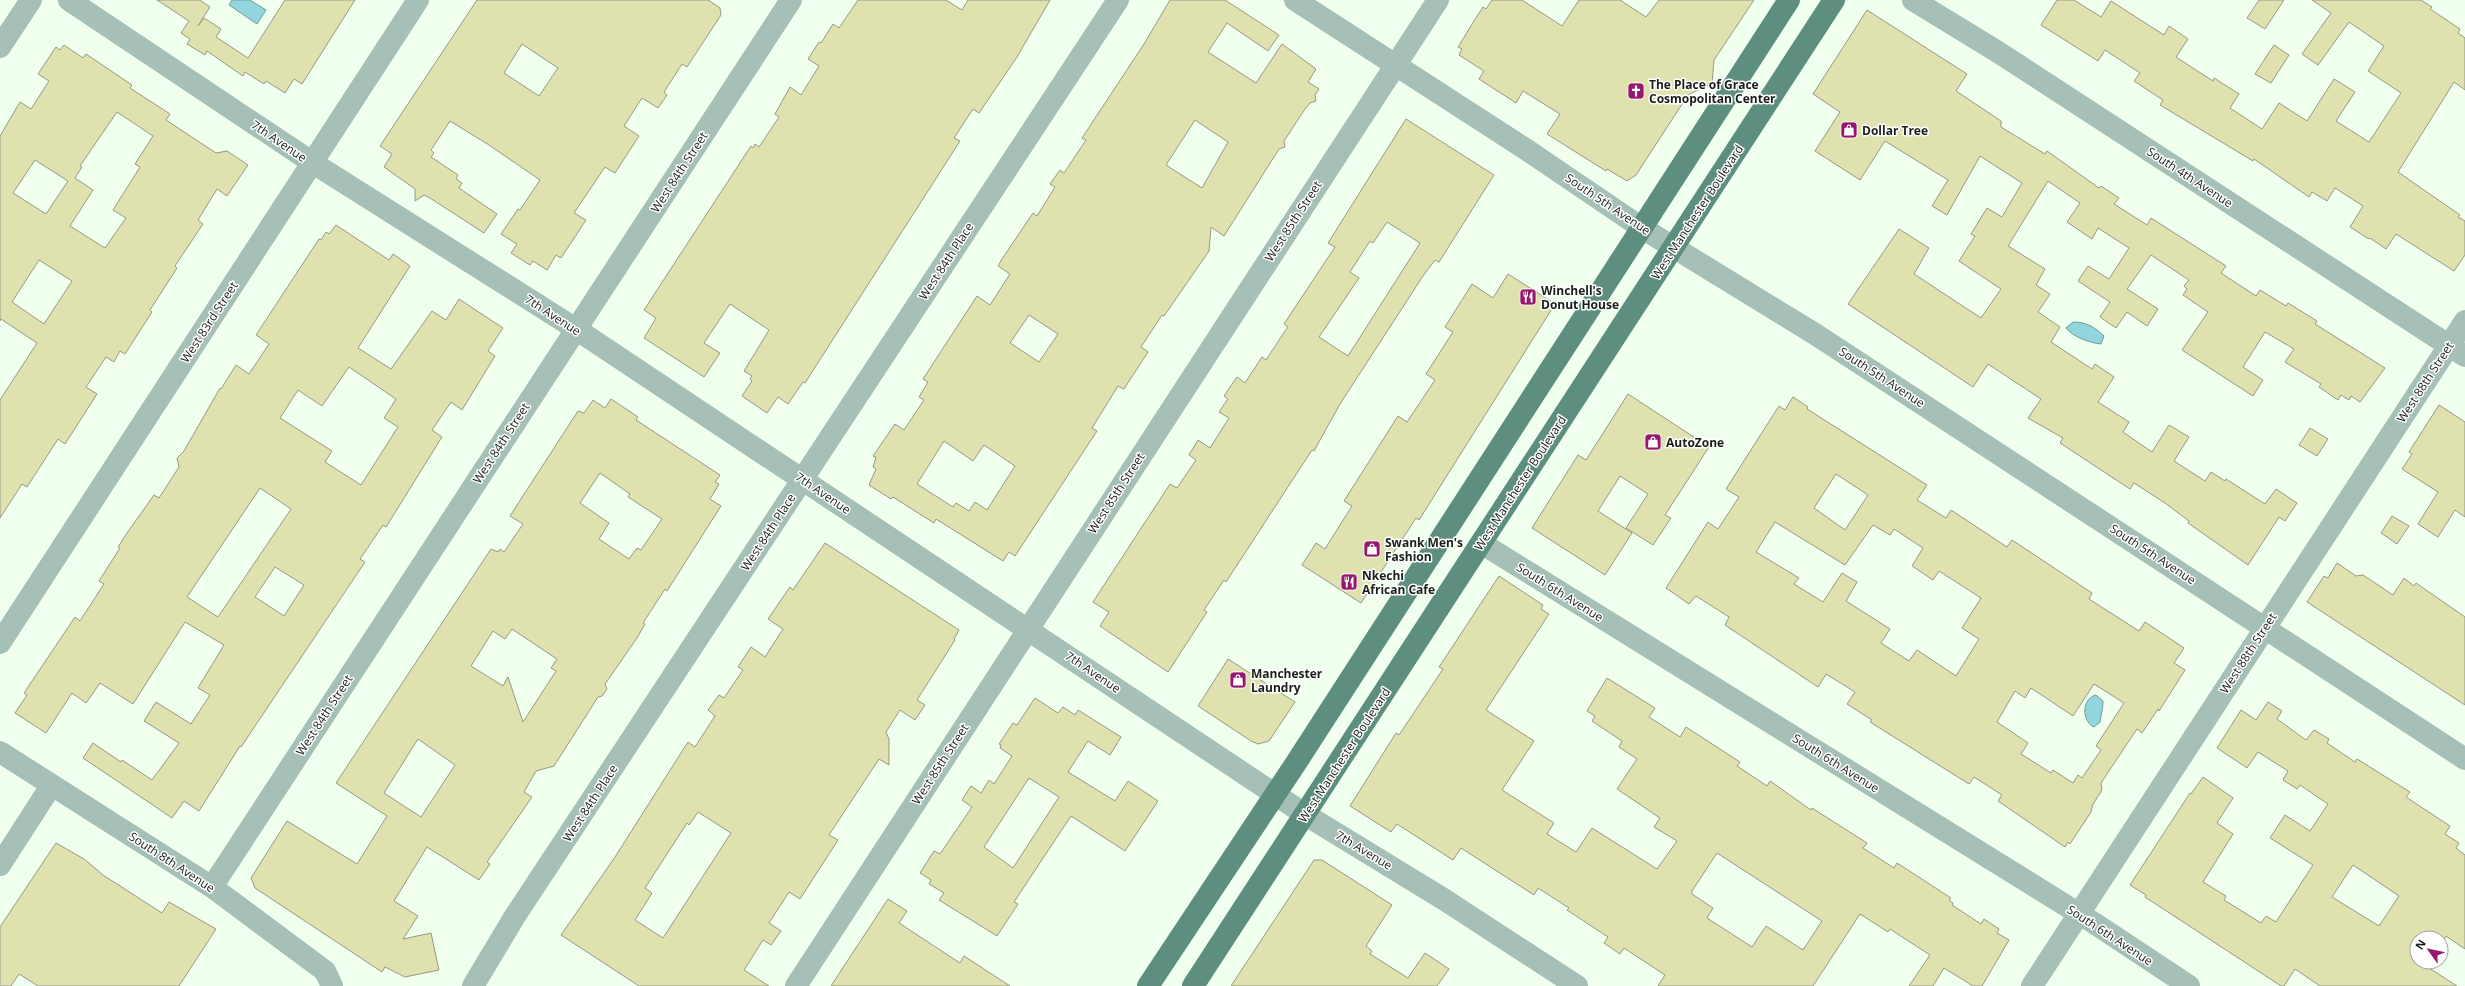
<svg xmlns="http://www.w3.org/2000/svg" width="2465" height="986" font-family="'Open Sans',sans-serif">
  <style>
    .water { fill: #92d5dc; stroke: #6e9ea1 }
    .building { fill: #dfe2ae; stroke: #979887; fill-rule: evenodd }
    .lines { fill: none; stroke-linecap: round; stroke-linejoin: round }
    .minor { stroke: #a6c0b7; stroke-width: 22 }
    .major { stroke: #5e8e7f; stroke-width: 22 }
    .labels { text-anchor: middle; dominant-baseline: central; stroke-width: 3; stroke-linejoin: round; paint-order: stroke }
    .poi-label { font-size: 12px; font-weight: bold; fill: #191e18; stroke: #fff; text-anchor: start }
    .street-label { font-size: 12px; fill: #191e18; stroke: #fff }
  </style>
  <rect width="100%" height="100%" fill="#f1ffef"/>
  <path class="water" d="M 232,0 L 250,0 L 266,10 L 257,24 L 229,5 Z
    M 2073,322 C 2086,322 2095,327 2104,336 L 2101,344 C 2090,343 2073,337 2066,328 Z
    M 2096,695 L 2103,701 C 2103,709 2101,714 2100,722 L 2094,727 C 2081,721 2082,698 2096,695 Z"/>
  <path class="building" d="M 157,0 L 200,0 L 210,7 L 198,26 L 204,18 L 221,29 L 216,37 L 248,58 L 285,0 L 355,0 L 302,84 L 294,79 L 285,93 L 266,81 L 264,84 L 245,72 L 243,76 L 207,51 L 205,55 L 187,44 L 190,39 L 181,33 L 189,21 Z
    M 477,0 L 708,0 L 720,8 L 721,15 L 687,67 L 682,64 L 664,92 L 667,95 L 658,108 L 642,98 L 624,126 L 639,136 L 615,173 L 605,167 L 574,213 L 586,220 L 561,258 L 556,255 L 547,270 L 533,261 L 530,265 L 511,253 L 517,244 L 501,234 L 518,209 L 520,210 L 540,180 L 489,145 L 450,121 L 431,150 L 434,153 L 431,157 L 458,175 L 456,179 L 462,183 L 459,188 L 497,214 L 484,233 L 430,198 L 424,195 L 415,201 L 415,189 L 384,167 L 392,154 L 380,146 ZM 522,44 L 558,68 L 539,96 L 504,73 Z
    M 858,0 L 946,0 L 962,10 L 968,0 L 1050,0 L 1017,57 L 979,113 L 973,109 L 954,138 L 960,141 L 805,383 L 803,382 L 788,404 L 778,397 L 767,413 L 742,396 L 752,381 L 750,379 L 752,376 L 744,371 L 769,330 L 730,304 L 704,343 L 720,353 L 704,377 L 644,338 L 656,318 L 644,310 L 751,146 L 753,148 L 755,144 L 759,147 L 779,117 L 775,114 L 790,87 L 801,95 L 819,66 L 808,59 L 819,42 L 821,43 L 833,24 L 839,28 Z
    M 1170,0 L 1225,0 L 1279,35 L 1268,51 L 1227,23 L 1208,52 L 1256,83 L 1282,44 L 1316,69 L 1308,82 L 1319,89 L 1315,95 L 1316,101 L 1310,103 L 1305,109 L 1284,141 L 1285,147 L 1279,149 L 1224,236 L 1211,227 L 1209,251 L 1164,316 L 1162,315 L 1141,347 L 1148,352 L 1124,389 L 1118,386 L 1092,428 L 1097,431 L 1015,556 L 1009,552 L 1003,561 L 936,519 L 934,523 L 893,497 L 891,499 L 869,485 L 876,469 L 873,467 L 876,457 L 873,456 L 895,424 L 904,430 L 924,400 L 919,397 L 928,382 L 923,379 L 977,296 L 990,305 L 1010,274 L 998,266 L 1002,259 L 1033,213 L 1037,216 L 1055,187 L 1050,184 L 1060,170 L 1064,173 L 1086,140 L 1082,138 L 1144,44 ZM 1195,120 L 1228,142 L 1202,188 L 1166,165 ZM 1029,315 L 1058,334 L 1039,362 L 1010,343 ZM 944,441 L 973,461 L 984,445 L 1015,466 L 987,510 L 975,502 L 969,511 L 956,503 L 953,507 L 917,484 Z
    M 1492,0 L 1522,0 L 1562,26 L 1579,0 L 1620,0 L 1646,17 L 1659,0 L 1754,0 L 1714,60 L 1712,83 L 1688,95 L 1636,175 L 1627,181 L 1607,169 L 1606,171 L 1547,134 L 1560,114 L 1523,91 L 1516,103 L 1479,79 L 1484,71 L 1459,55 L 1462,49 L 1458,47 L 1474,21 L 1483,7 L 1486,9 Z
    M 2057,0 L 2074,0 L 2101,17 L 2111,1 L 2164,35 L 2169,26 L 2188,39 L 2176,57 L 2213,81 L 2214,78 L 2239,94 L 2230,108 L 2262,129 L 2279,103 L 2307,121 L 2334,79 L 2355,92 L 2336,121 L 2369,142 L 2401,93 L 2368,71 L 2384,46 L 2349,22 L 2318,65 L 2302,54 L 2331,13 L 2312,0 L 2421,0 L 2432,7 L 2430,9 L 2460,29 L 2458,33 L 2465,38 L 2465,90 L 2454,82 L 2398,172 L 2460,215 L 2458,217 L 2465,221 L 2465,255 L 2454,271 L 2396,234 L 2386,249 L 2370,238 L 2369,239 L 2350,227 L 2363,206 L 2335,188 L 2327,201 L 2312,192 L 2309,197 L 2254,159 L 2253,161 L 2160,105 L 2163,100 L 2134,81 L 2140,73 L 2105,50 L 2098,61 L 2041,25 Z
    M 2259,0 L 2284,0 L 2265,29 L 2247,18 Z
    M 1867,10 L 1967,74 L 1956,91 L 2001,121 L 2001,127 L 2045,154 L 2047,151 L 2099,188 L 2101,186 L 2119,198 L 2114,204 L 2147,225 L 2151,218 L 2226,266 L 2221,273 L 2256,296 L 2260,290 L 2286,306 L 2288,303 L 2317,321 L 2315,324 L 2385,368 L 2360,402 L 2351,396 L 2349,400 L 2341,395 L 2338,400 L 2319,387 L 2321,384 L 2285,362 L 2294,349 L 2265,332 L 2243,367 L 2263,380 L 2253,396 L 2182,350 L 2208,312 L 2183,295 L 2187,289 L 2184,286 L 2189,280 L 2151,255 L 2127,289 L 2158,309 L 2147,326 L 2127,312 L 2116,328 L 2100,317 L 2110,302 L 2078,281 L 2088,266 L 2109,279 L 2129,248 L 2098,228 L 2092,239 L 2067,222 L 2080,203 L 2048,181 L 2008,246 L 2045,269 L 2036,285 L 2050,294 L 2038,312 L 2060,327 L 2051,342 L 2092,369 L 2095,364 L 2114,377 L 2098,402 L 2129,422 L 2123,432 L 2152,452 L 2169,425 L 2189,437 L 2174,461 L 2205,481 L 2211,472 L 2225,481 L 2226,479 L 2265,504 L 2276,489 L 2297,503 L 2285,521 L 2279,517 L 2248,565 L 2188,523 L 2189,521 L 2165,503 L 2134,483 L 2130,489 L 2060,443 L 2063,438 L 2028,418 L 2041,399 L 1988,364 L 1973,387 L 1848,304 L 1899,229 L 1929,248 L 1914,274 L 1981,318 L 2001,289 L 1959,261 L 1975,236 L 1971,234 L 1987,208 L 2002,217 L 2022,183 L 1980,156 L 1947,215 L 1932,206 L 1948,180 L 1885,141 L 1860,180 L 1815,151 L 1840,112 L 1813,94 Z
    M 64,45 L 83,58 L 86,54 L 132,85 L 130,88 L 170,114 L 166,120 L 216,153 L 227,151 L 248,165 L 227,196 L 217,189 L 198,220 L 203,224 L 175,266 L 177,268 L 150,310 L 152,312 L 125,354 L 120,351 L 114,362 L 106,357 L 86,387 L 97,394 L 65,444 L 58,439 L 27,487 L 22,484 L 0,518 L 0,400 L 37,343 L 1,319 L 0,321 L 0,136 L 20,102 L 31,109 L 49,81 L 38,74 L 56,47 L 60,50 ZM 117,112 L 153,136 L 135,164 L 140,167 L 113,210 L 126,218 L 105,248 L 70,226 L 93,190 L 75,178 L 82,167 L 80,166 ZM 35,160 L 68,181 L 46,214 L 13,193 ZM 39,260 L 72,281 L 44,324 L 12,302 Z
    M 2274,45 L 2289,55 L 2271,83 L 2255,74 Z
    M 1406,119 L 1494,175 L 1439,262 L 1435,260 L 1423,276 L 1340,404 L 1314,451 L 1312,450 L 1226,582 L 1224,580 L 1204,610 L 1207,612 L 1168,672 L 1100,626 L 1109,612 L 1093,602 L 1170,484 L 1177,488 L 1196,460 L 1189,455 L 1198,440 L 1210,448 L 1229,418 L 1219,412 L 1228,399 L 1224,396 L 1237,377 L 1245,383 L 1262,357 L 1266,360 L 1285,331 L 1288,327 L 1284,324 L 1335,247 L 1328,243 ZM 1387,222 L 1420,243 L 1348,356 L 1319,337 L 1359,278 L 1350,272 L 1370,241 L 1373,243 Z
    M 336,225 L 389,260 L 393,254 L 410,266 L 358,348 L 391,369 L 432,311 L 446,320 L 459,299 L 503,328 L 488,351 L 495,356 L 462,410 L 451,402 L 432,430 L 442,437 L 386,527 L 383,525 L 360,559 L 365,562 L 241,747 L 240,746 L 199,811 L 184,801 L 172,818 L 83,758 L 93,743 L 121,762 L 122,760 L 152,780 L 179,743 L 144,721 L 156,702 L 191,724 L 210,695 L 198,688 L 224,645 L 185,622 L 133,704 L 100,683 L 86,703 L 72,693 L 46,733 L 15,713 L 27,695 L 24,693 L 75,617 L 80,621 L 104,584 L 99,581 L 120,548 L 118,547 L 127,533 L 154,495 L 159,498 L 179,467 L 177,458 L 184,451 L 220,388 L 221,389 L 236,365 L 249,374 L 269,344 L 256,335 L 319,239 L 321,240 L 326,232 L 329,234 ZM 349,367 L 396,399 L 384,418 L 398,427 L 361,485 L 325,462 L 332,451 L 280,418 L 298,390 L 322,406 ZM 260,488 L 291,509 L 218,617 L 187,597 ZM 275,567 L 304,585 L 284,616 L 255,597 Z
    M 1508,274 L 1555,304 L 1419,520 L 1416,518 L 1361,603 L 1302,565 L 1316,543 L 1325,549 L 1352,506 L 1344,501 L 1398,416 L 1407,422 L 1435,380 L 1426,374 L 1453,332 L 1445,327 L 1472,284 L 1493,298 Z
    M 1628,394 L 1709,447 L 1665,515 L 1671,518 L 1653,545 L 1626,528 L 1648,494 L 1620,476 L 1598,511 L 1632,533 L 1605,575 L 1532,528 L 1578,455 L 1586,460 Z
    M 1793,397 L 1808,407 L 1807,409 L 1927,485 L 1917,500 L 1946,518 L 1951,510 L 2007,547 L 2012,540 L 2092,593 L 2089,599 L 2139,631 L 2145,622 L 2184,648 L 2174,663 L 2185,670 L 2159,711 L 2158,709 L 2142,733 L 2137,729 L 2101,783 L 2102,790 L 2093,804 L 2091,812 L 2070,844 L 2068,842 L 2065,847 L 1998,801 L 2002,795 L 1974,777 L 1969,784 L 1870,722 L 1872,720 L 1847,704 L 1855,692 L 1826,674 L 1818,687 L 1725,625 L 1729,617 L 1696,596 L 1689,604 L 1666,588 L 1708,522 L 1718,529 L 1739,497 L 1726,489 L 1779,406 L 1785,410 ZM 1836,474 L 1868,495 L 1845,530 L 1814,508 ZM 1775,522 L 1845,565 L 1873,525 L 1890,535 L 1894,529 L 1923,548 L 1912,566 L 1933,580 L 1939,571 L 1981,598 L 1962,628 L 1979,639 L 1956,676 L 1917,650 L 1909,661 L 1881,643 L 1890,629 L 1846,601 L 1857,582 L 1842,573 L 1823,602 L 1794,584 L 1799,578 L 1756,552 ZM 2094,684 L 2124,703 L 2096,746 L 2101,750 L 2082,778 L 2078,775 L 2073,783 L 2053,770 L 2051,773 L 2021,754 L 2028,743 L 1997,722 L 2015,691 L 2025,698 L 2031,688 L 2073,716 Z
    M 611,399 L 638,417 L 636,420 L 720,475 L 715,482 L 719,484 L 710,499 L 721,506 L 667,591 L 665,589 L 643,623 L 645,624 L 637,638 L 605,684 L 607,689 L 602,696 L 598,697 L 554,766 L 536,771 L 524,792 L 532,797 L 487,862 L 490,864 L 479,880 L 427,847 L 394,901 L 418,916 L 403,939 L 431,933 L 439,970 L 405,977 L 385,967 L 382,972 L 255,888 L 251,878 L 287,821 L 357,864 L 387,816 L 336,783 L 491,549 L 498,552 L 500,549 L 504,552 L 523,524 L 510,516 L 578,411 L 584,413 L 593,400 L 605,408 ZM 600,473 L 630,494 L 628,497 L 662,519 L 641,550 L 637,548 L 629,559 L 599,539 L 609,523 L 580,503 ZM 512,629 L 557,659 L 551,668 L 556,671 L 523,722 L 508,677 L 503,686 L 471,666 L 493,631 L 505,639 ZM 418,739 L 455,765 L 421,817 L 384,793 Z
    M 2439,405 L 2465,422 L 2465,517 L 2455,510 L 2438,537 L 2418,524 L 2438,492 L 2402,469 L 2412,454 L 2409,452 Z
    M 2310,428 L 2328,439 L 2317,456 L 2299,445 Z
    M 2392,516 L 2409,526 L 2397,544 L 2381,533 Z
    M 825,543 L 959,630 L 954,639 L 955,640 L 917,700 L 925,705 L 915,720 L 900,710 L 886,732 L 889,739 L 889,765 L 879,759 L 829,835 L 838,840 L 800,899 L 789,892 L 769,923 L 781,931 L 771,945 L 763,940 L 744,970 L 769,986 L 639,986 L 561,935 L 615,857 L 688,742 L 695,747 L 715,716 L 708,710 L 719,695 L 724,698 L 743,670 L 738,667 L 751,647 L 765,657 L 783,629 L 768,619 L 790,587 L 793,590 ZM 698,812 L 731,833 L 663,938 L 635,920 L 652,893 L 645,888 L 687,823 L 689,825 Z
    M 2337,563 L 2356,576 L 2363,575 L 2393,595 L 2404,578 L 2414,586 L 2416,583 L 2465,617 L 2465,705 L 2307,602 L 2324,576 L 2328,578 Z
    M 1499,576 L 1543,605 L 1541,609 L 1549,614 L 1486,710 L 1534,741 L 1502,790 L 1554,823 L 1547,834 L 1576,852 L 1592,828 L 1657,869 L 1677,841 L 1654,827 L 1660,818 L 1617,789 L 1637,759 L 1619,747 L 1622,741 L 1592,721 L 1595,716 L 1587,711 L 1607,678 L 1655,708 L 1649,717 L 1680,737 L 1686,727 L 1740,762 L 1737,766 L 1767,786 L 1770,781 L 1811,810 L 1812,808 L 1867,843 L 1863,848 L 1894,868 L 1897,863 L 1951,898 L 1949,900 L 1953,903 L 1952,905 L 1981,924 L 1984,919 L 1999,929 L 1997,933 L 2009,940 L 1982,986 L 1973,986 L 1944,968 L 1933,986 L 1909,986 L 1930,955 L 1890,929 L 1888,932 L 1860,914 L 1813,986 L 1658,986 L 1665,975 L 1624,948 L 1620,954 L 1604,943 L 1608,937 L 1567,910 L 1569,908 L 1538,888 L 1534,895 L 1461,848 L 1453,860 L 1397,824 L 1391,832 L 1350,806 L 1396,733 L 1399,735 L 1443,669 L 1439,667 ZM 1717,853 L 1822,921 L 1803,950 L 1766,926 L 1752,947 L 1707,918 L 1713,908 L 1692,894 L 1692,891 Z
    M 1228,659 L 1295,702 L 1269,741 L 1258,744 L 1251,741 L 1198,706 Z
    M 1035,698 L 1058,713 L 1063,707 L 1075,715 L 1078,710 L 1121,737 L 1110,755 L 1088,741 L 1068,772 L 1115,801 L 1128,781 L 1158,801 L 1125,851 L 1071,816 L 1014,902 L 1018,904 L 997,936 L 939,900 L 944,893 L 929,884 L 931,880 L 920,873 L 934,851 L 940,854 L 972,807 L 962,800 L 971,786 L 981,793 L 989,780 L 994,784 L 1012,756 L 1000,748 L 1001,745 L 999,744 L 1013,723 L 1017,725 ZM 1029,778 L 1059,797 L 1013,868 L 984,847 Z
    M 2268,702 L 2282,711 L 2277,719 L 2306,740 L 2314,730 L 2329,739 L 2327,743 L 2355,762 L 2357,759 L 2410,792 L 2406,797 L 2450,826 L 2445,834 L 2459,843 L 2456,848 L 2465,855 L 2465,949 L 2446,936 L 2441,943 L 2441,938 L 2417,938 L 2417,962 L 2429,962 L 2426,966 L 2457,986 L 2320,986 L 2295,969 L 2284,986 L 2281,986 L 2145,897 L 2146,895 L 2130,885 L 2190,793 L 2191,794 L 2203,777 L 2233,798 L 2217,823 L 2233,834 L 2203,882 L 2226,896 L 2224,900 L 2261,923 L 2266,916 L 2276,922 L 2313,865 L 2270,838 L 2285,815 L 2310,831 L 2328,804 L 2300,785 L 2297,789 L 2283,780 L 2288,771 L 2258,752 L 2247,768 L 2217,748 L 2241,710 L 2256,720 ZM 2353,865 L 2399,896 L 2379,926 L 2332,897 Z
    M 56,843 L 84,859 L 103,875 L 162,913 L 169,902 L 216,929 L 179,986 L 38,986 L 19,974 L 11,986 L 0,986 L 0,927 Z
    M 1314,860 L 1322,860 L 1392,905 L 1366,946 L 1372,951 L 1370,954 L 1408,978 L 1425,953 L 1449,969 L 1437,986 L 1231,986 Z
    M 888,899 L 907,911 L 899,923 L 960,963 L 964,956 L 1010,986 L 831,986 Z"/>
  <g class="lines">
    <path class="minor" d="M 69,0 L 313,163 L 576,329 L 1306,815 L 1445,900 L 1577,986
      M 1295,0 L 1527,150 L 1642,228 L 1815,334 L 2465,759
      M 1913,0 L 1998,52 L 2465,356
      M 0,47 L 31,0
      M 1481,543 L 2094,923 L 2189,986
      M 0,643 L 418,0
      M 0,752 L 212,887 L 325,971 L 332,986
      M 0,865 L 51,786
      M 212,887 L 791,0
      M 473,986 L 515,916 L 1118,0
      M 796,986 L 1438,0
      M 2032,986 L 2465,321"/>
    <path class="major" d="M 1148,986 L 1294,766 L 1789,0
      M 1193,986 L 1834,0"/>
  </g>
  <defs>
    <g id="church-square" transform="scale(0.9)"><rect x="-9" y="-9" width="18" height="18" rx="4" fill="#97176f" stroke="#fff"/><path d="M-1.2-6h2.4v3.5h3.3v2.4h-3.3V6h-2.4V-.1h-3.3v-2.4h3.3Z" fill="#fff"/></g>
    <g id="shop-square" transform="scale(0.9)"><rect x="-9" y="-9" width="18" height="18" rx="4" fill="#97176f" stroke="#fff"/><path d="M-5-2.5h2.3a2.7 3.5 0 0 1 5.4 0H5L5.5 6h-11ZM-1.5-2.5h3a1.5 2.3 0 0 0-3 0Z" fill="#fff"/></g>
    <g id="restaurant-square" transform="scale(0.9)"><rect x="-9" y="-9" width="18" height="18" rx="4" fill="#97176f" stroke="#fff"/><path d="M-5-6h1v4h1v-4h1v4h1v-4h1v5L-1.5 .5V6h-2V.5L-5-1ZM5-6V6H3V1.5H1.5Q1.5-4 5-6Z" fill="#fff"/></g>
  </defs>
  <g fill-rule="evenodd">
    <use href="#church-square" x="1636" y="91"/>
    <use href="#shop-square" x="1849" y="130"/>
    <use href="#restaurant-square" x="1528" y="297"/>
    <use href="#shop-square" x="1653" y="442"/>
    <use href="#shop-square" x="1372" y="549"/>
    <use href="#restaurant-square" x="1349" y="582"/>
    <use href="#shop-square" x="1238" y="680"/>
  </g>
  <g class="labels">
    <g class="poi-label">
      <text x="1649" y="84">The Place of Grace<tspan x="1649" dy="14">Cosmopolitan Center</tspan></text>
      <text x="1862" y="130">Dollar Tree</text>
      <text x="1541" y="290">Winchell's<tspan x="1541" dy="14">Donut House</tspan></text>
      <text x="1666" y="442">AutoZone</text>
      <text x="1385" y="542">Swank Men's<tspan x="1385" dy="14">Fashion</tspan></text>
      <text x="1362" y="575">Nkechi<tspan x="1362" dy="14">African Cafe</tspan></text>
      <text x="1251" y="673">Manchester<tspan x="1251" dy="14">Laundry</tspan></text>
    </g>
    <g class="street-label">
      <text transform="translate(279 141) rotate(34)">7th Avenue</text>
      <text transform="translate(679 172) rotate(-57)">West 84th Street</text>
      <text transform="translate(2190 177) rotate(33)">South 4th Avenue</text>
      <text transform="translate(1608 204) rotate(34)">South 5th Avenue</text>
      <text transform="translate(1697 212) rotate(-57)">West Manchester Boulevard</text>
      <text transform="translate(1293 221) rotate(-57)">West 85th Street</text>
      <text transform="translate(946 261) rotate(-57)">West 84th Place</text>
      <text transform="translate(553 315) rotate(33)">7th Avenue</text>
      <text transform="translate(209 322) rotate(-57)">West 83rd Street</text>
      <text transform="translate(1882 377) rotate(33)">South 5th Avenue</text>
      <text transform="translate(2425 382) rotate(-57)">West 88th Street</text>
      <text transform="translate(501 443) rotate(-57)">West 84th Street</text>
      <text transform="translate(1520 483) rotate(-57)">West Manchester Boulevard</text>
      <text transform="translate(823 493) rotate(34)">7th Avenue</text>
      <text transform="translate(1116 493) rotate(-57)">West 85th Street</text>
      <text transform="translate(768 532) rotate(-57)">West 84th Place</text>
      <text transform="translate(2153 554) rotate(33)">South 5th Avenue</text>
      <text transform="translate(1560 592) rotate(32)">South 6th Avenue</text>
      <text transform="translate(2248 653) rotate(-57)">West 88th Street</text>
      <text transform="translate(1093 672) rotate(34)">7th Avenue</text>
      <text transform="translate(324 715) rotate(-57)">West 84th Street</text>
      <text transform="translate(1344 755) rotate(-57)">West Manchester Boulevard</text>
      <text transform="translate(1836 763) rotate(32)">South 6th Avenue</text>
      <text transform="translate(940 764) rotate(-57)">West 85th Street</text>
      <text transform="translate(590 803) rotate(-57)">West 84th Place</text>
      <text transform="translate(1364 850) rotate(31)">7th Avenue</text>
      <text transform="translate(172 862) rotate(33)">South 8th Avenue</text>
      <text transform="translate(2110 935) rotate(33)">South 6th Avenue</text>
    </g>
  </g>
  <g transform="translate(2429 950) rotate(303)"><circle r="19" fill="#ffffff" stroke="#a3a5a3"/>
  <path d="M0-3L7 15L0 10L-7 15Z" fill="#97176f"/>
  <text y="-6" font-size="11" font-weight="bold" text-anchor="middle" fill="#191e18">N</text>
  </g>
</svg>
